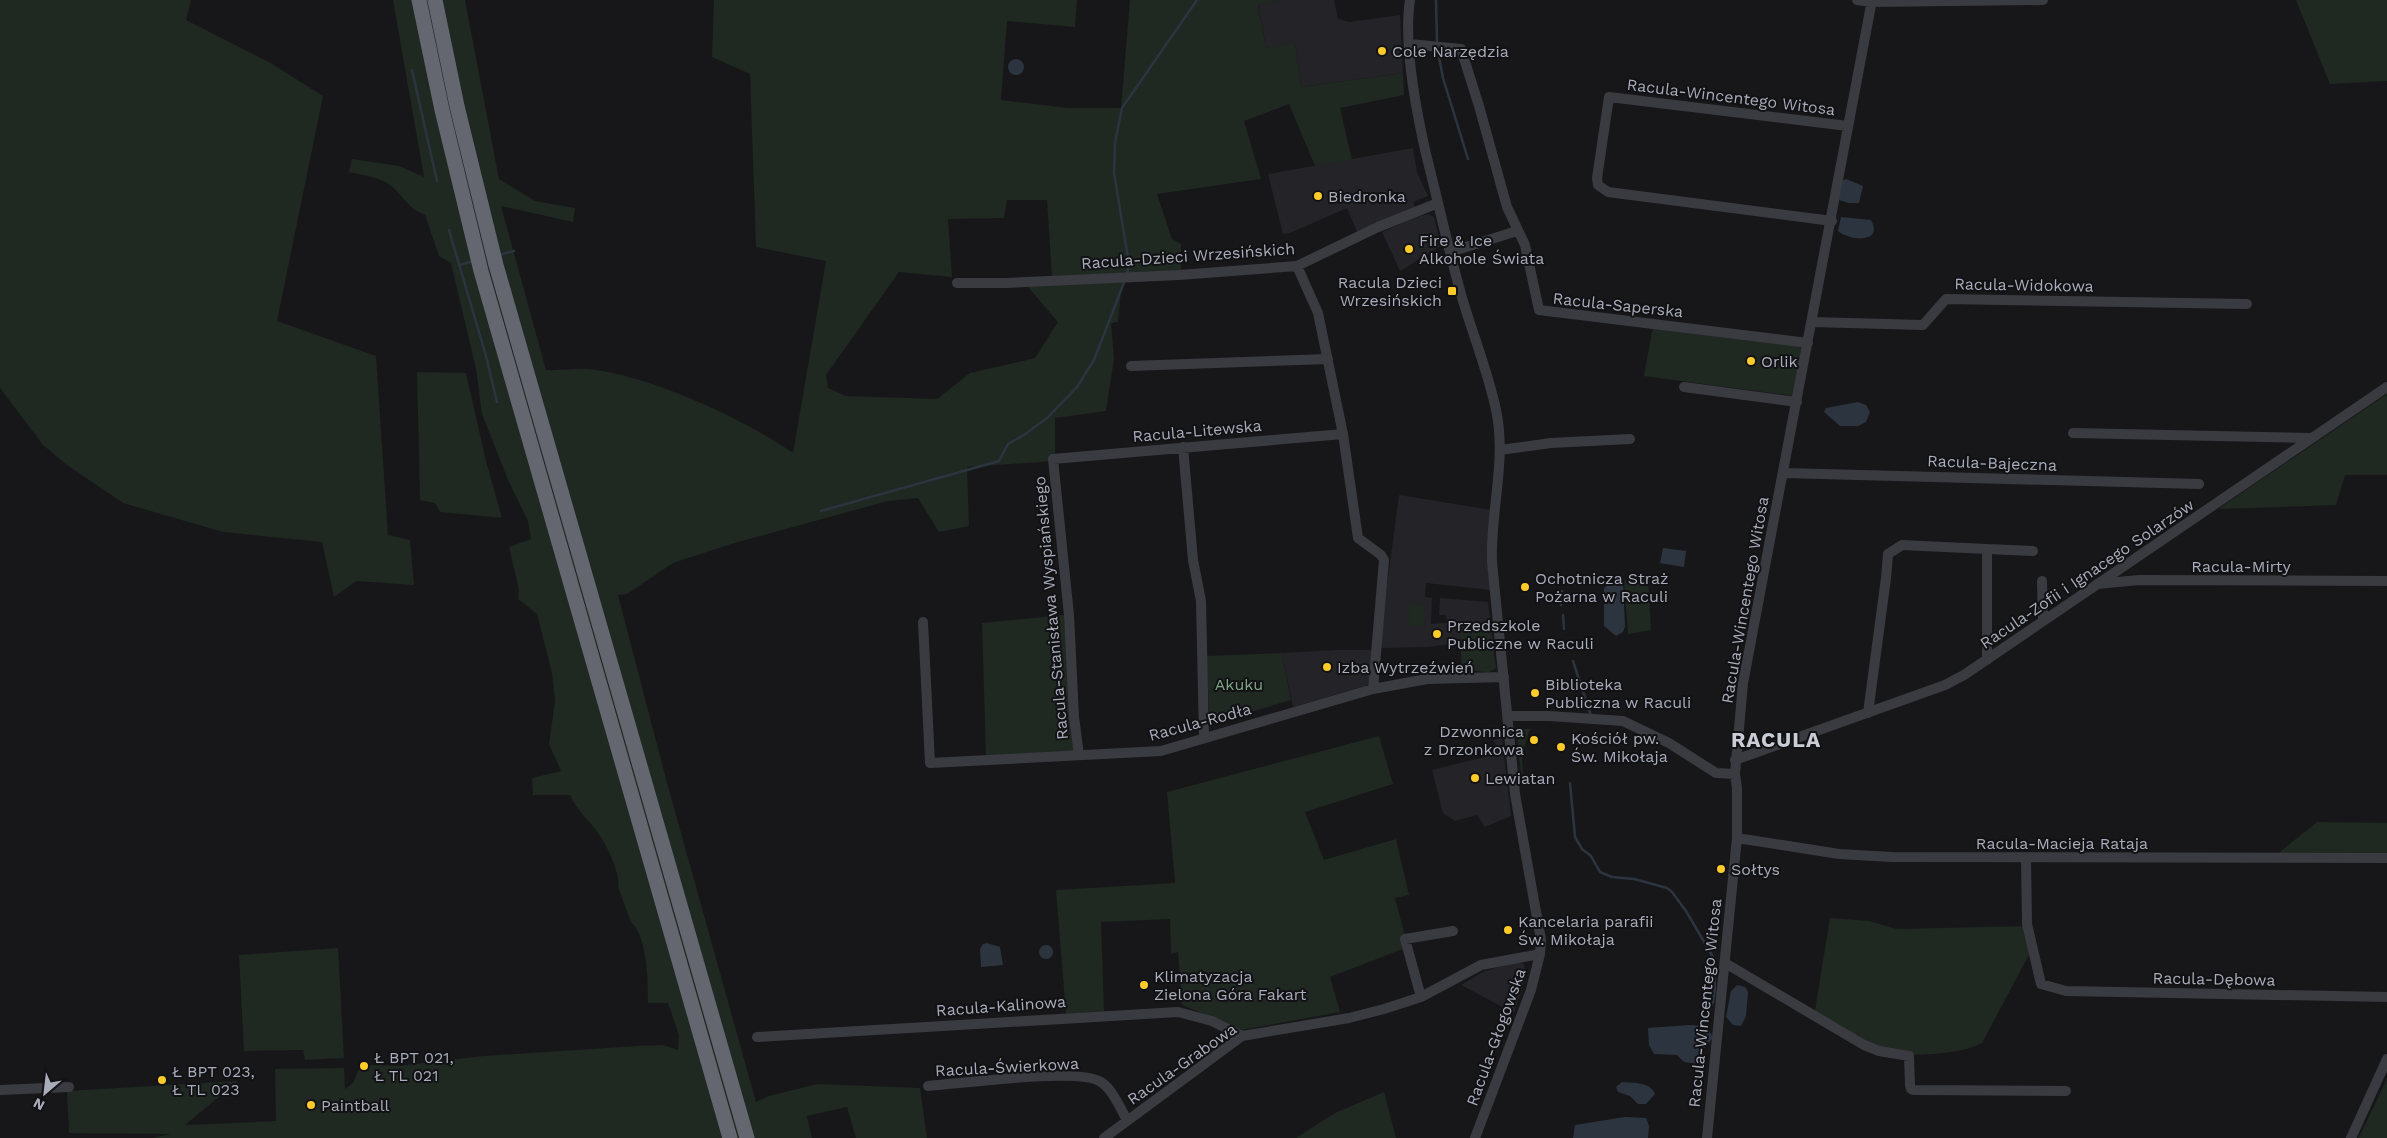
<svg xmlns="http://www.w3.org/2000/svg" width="2387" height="1138" font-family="'Work Sans',sans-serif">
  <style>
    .built { fill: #242327 }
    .green { fill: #1f2821; fill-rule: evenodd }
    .water { fill: #2c353f }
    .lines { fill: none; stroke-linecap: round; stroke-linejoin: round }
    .stream { stroke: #2c353f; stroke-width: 2.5 }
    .minor { stroke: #3a3a41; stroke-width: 10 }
    .highway { stroke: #646670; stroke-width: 15 }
    .poi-dot { fill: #fecb2b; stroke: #121215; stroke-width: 2 }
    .labels { text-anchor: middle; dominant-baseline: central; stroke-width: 4; stroke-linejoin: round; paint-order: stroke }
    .poi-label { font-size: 16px; fill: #a9acba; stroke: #121215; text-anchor: start }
    .street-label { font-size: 16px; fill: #a9acba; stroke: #121215 }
    .park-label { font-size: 16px; fill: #7ea685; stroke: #121215 }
    .district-label { font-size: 21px; font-weight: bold; letter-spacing: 1px; fill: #caccd6; stroke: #121215 }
  </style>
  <rect width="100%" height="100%" fill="#17171a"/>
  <path class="built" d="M 1279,0 L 1334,0 L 1338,19 L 1349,22 L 1400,15 L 1403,73 L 1301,87 L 1295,44 L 1266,48 L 1258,4 Z
    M 1413,148 L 1417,172 L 1428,196 L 1413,202 L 1416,210 L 1358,234 L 1347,208 L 1290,233 L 1283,234 L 1268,174 Z
    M 1428,214 L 1434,217 L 1441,246 L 1400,271 L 1382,232 L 1411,219 Z
    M 1399,495 L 1492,510 L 1491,590 L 1426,583 L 1425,597 L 1432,598 L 1431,624 L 1447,623 L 1446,615 L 1439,615 L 1440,598 L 1488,602 L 1496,668 L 1494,670 L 1489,672 L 1462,670 L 1460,643 L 1428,647 L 1381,648 L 1386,593 Z
    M 1335,650 L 1373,650 L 1368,685 L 1293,707 L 1282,653 Z
    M 1502,738 L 1511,816 L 1485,827 L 1477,815 L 1455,821 L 1443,813 L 1432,770 L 1497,754 L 1494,740 Z
    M 1516,962 L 1524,964 L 1526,976 L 1514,1013 L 1461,985 L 1485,971 Z"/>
  <path class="green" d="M 0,0 L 191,0 L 186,20 L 269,62 L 323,96 L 277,321 L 376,356 L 388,535 L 410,540 L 414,585 L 356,581 L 334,597 L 322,542 L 223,532 L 123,503 L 67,465 L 43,445 L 0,388 Z
    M 393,0 L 465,0 L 499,179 L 535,201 L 575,208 L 573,222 L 501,206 L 546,370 C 562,371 579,367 596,370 C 655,378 744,419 793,453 L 826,261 L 756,247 L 750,74 L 712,57 L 714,0 L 1077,0 L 1075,27 L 1007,21 L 1001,100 L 1068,108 L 1121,108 L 1130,0 L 1279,0 L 1258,5 L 1266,48 L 1295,43 L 1301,87 L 1403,73 L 1404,95 L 1340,108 L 1352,160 L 1315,166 L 1289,104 L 1244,121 L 1261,179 L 1157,194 L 1172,239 L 1181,244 L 1181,270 L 1127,276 L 1121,291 L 1118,322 L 1111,323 L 1114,359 L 1106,411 L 1055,418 L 1055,461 L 967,467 L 969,526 L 939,532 L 918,498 L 888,501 L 731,544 L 673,563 L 627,594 L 618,595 L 666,779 L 756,1102 L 769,1096 L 817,1084 L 920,1088 L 927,1138 L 856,1138 L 847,1107 L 807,1116 L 812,1138 L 152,1138 L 171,1134 L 69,1133 L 67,1091 L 238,1081 L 185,1125 L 276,1121 L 275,1069 L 344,1068 L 345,1089 L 353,1083 L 359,1069 L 371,1065 L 399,1066 L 483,1056 L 637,1046 L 663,1045 L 678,1050 L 679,1035 L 668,1003 L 648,1003 C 648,982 648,938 631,922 L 618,887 C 621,875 606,843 598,833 C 589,820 577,811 570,795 L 533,795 L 532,778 L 561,771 L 549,744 L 555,701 L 552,673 L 537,614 L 518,599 L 519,590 L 509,547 L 531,539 L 528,521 L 508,480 L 482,414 L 476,369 L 451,263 L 439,256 L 425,215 C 406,207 404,196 390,185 C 379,177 362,175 349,172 L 352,159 L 399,166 L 424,177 ZM 1007,200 L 1047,200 L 1052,277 L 1022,280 L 1058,322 L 1035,358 L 970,373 L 937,399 L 846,396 L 828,388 L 826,375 L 899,272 L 952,277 L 948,219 L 1004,218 Z
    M 2296,0 L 2387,0 L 2387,81 L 2330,84 Z
    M 1653,326 L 1789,343 L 1801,348 L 1794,396 L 1644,376 Z
    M 417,372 L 466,373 L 486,461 L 502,518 L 440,512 L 435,503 L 420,500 Z
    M 2387,394 L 2387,475 L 2345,475 L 2336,505 L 2218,509 Z
    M 1648,578 L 1651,630 L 1628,634 L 1624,581 Z
    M 1409,604 L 1425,605 L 1424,626 L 1408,625 Z
    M 1064,615 L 1075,752 L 986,757 L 982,623 Z
    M 1489,631 L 1496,668 L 1489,672 L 1462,670 L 1460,634 Z
    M 1282,653 L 1291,700 L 1210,724 L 1206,656 Z
    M 1519,729 L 1532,729 L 1529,731 L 1522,757 L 1523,775 L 1521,775 L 1517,733 Z
    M 1379,736 L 1393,784 L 1305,812 L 1324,860 L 1396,839 L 1409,895 L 1395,898 L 1408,947 L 1330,977 L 1340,1012 L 1242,1030 L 1182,1005 L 1178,952 L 1171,954 L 1170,919 L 1101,922 L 1104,1011 L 1066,1014 L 1056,890 L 1175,883 L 1167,792 Z
    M 2317,822 L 2387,823 L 2387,856 L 2275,856 Z
    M 1830,918 L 1869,921 L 1897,929 L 2032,926 L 2030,953 L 1982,1043 C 1959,1056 1897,1058 1871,1050 C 1856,1046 1829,1025 1814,1016 Z
    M 338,948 L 344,1058 L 305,1060 L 303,1050 L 244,1051 L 239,955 Z
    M 2387,1079 L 2387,1138 L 2358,1138 L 2359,1137 Z
    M 1384,1092 L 1396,1138 L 1296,1138 L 1335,1113 Z"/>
  <path class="water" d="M1008 67a8 8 0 1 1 16 0a8 8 0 1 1-16 0Z
    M 1846,179 L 1863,186 L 1859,203 L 1849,203 L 1839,200 L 1842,181 Z
    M 1841,217 L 1871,220 C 1884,244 1850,241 1838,231 Z
    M 1858,402 L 1866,405 L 1870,412 L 1866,422 L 1858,426 L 1840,426 L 1824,412 L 1826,408 Z
    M 1663,548 L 1686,551 L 1684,567 L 1660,563 Z
    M 1623,581 L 1625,627 L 1623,632 L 1616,636 L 1604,626 L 1604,588 L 1610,582 Z
    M 987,943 L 1000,947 L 1003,965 L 981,967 L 980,949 L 983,944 Z
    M1039 952a7 7 0 1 1 14 0a7 7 0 1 1-14 0Z
    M 1737,985 L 1745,987 L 1748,992 L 1746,1016 L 1741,1026 L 1733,1025 L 1726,1017 L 1731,991 Z
    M 1690,1025 L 1705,1026 L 1712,1035 L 1712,1039 L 1704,1048 L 1703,1057 L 1698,1064 L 1684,1062 L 1677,1055 L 1654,1054 L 1649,1045 L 1648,1028 Z
    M 1622,1082 C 1633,1083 1651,1082 1655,1094 L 1646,1104 L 1638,1104 L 1630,1096 L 1618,1092 L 1616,1087 Z
    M 1625,1117 L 1646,1118 L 1649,1126 L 1648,1138 L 1573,1138 L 1575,1125 Z"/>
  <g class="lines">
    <path class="stream" d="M 1436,0 L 1437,41
      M 1439,57 L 1443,78 L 1468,159
      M 412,70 L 437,181
      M 449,230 L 486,356 L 497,402
      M 498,255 L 514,251
      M 460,265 L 474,261
      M 1127,274 L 1129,264 L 1114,173 L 1115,143 L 1122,108 L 1197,0
      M 821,511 L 999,461 L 1008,444 L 1024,435 L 1047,418 L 1077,387 L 1094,360 L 1125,280
      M 1561,605 L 1562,591
      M 1563,615 L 1564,629
      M 1573,661 L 1591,716
      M 1570,783 L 1575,837 L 1582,849 L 1591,856 L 1600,872 L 1612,877 L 1634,879 L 1667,888 L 1672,892 L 1686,911 L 1713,957 L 1715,988 L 1713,1002 L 1702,1026"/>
    <path class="minor" d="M 1410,0 C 1403,45 1416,110 1426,154 C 1438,201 1448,248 1461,294 C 1472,333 1488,371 1496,410 C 1507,461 1490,511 1492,562 L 1515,794 L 1541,940 L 1540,954 L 1531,990 L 1475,1138
      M 1857,0 L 1871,2 L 2043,0
      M 1410,44 L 1461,49 L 1479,106 L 1507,207 L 1525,245 L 1539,310 L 1808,343
      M 1832,221 L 1608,192 L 1598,185 L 1597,178 L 1609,97 L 1848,126
      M 1450,252 L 1517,231
      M 1297,266 L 1318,313 L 1343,434 L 1358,538 L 1381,555 L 1384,560 L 1373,689
      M 957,283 L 1006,283 L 1179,275 L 1297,266 L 1378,227 L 1438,203
      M 1812,322 L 1923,325 L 1946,299 L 2247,304
      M 1131,366 L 1328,359
      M 1684,387 L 1797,402
      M 2073,433 L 2311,438
      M 1183,447 L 1193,560 L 1201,601 L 1204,737
      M 1500,450 L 1551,443 L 1630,439
      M 1784,473 L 2199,484
      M 1987,549 L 2033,551
      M 2042,581 L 2043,620
      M 2097,584 L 2139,580 L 2387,581
      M 923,622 L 930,763 L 1161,751 L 1373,689 L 1427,679 L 1504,677
      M 1868,713 L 1886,578 L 1888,554 L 1902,545 L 1987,549 L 1987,660
      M 1508,716 L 1549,716 L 1623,721 L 1669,743 L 1716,773 L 1735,774
      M 1079,755 L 1074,717 L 1069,615 L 1053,459 L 1343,434
      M 1735,760 L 1945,685 L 1964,675 L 2387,387
      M 1737,838 L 1839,854 L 1892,857 L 2387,858
      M 2026,859 L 2027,924 L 2041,984 L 2066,991 L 2387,997
      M 1725,963 L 1864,1045 L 1879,1051 L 1909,1056 L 1910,1085 L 1911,1089 L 1914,1090 L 2066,1091
      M 1421,997 L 1405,939 L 1453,931
      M 757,1037 L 1178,1012 L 1212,1021 L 1242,1036
      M 928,1086 C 960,1084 1079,1067 1101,1082 C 1113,1090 1120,1108 1127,1120
      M 0,1090 L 69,1087
      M 1104,1138 L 1242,1036 L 1349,1018 L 1384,1009 L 1421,997 L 1481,965 L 1540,954
      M 1707,1138 L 1737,838 L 1737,788 L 1735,774 L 1743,683 L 1872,0
      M 2351,1138 L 2387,1059"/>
    <path class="highway" d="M 419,0 L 442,110 L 481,271 L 730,1138
      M 435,0 L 457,106 L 496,265 L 747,1138"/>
  </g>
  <g class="poi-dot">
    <circle cx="1382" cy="51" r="5"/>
    <circle cx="1318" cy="196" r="5"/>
    <circle cx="1409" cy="249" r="5"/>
    <rect x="1447" y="286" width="10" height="10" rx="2.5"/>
    <circle cx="1751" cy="361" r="5"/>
    <circle cx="1525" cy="587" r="5"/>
    <circle cx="1437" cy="634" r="5"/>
    <circle cx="1327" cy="667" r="5"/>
    <circle cx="1535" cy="693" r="5"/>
    <circle cx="1534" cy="740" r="5"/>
    <circle cx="1561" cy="747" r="5"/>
    <circle cx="1475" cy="778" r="5"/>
    <circle cx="1721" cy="869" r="5"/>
    <circle cx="1508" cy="930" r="5"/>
    <circle cx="1144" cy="985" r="5"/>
    <circle cx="364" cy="1066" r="5"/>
    <circle cx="162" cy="1080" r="5"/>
    <circle cx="311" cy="1105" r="5"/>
  </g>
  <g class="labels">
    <g class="poi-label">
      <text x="1392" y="51">Cole Narzędzia</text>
      <text x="1328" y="196">Biedronka</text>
      <text x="1419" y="240">Fire &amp; Ice<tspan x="1419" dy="18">Alkohole Świata</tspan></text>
      <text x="1442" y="282" text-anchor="end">Racula Dzieci<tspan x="1442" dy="18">Wrzesińskich</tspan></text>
      <text x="1761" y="361">Orlik</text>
      <text x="1535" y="578">Ochotnicza Straż<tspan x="1535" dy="18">Pożarna w Raculi</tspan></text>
      <text x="1447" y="625">Przedszkole<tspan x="1447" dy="18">Publiczne w Raculi</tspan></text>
      <text x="1337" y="667">Izba Wytrzeźwień</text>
      <text x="1545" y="684">Biblioteka<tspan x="1545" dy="18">Publiczna w Raculi</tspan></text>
      <text x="1524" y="731" text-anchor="end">Dzwonnica<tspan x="1524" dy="18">z Drzonkowa</tspan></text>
      <text x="1571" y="738">Kościół pw.<tspan x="1571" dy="18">Św. Mikołaja</tspan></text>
      <text x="1485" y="778">Lewiatan</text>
      <text x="1731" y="869">Sołtys</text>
      <text x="1518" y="921">Kancelaria parafii<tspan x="1518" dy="18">Św. Mikołaja</tspan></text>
      <text x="1154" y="976">Klimatyzacja<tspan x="1154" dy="18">Zielona Góra Fakart</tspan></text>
      <text x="374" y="1057">Ł BPT 021,<tspan x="374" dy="18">Ł TL 021</tspan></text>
      <text x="172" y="1071">Ł BPT 023,<tspan x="172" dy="18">Ł TL 023</tspan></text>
      <text x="321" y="1105">Paintball</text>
    </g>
    <g class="street-label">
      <text transform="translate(1731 97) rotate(7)">Racula-Wincentego Witosa</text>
      <text transform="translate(1188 256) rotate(-4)">Racula-Dzieci Wrzesińskich</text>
      <text transform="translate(2024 285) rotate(1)">Racula-Widokowa</text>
      <text transform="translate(1618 305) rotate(6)">Racula-Saperska</text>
      <text transform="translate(1197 431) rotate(-5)">Racula-Litewska</text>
      <text transform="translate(1992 463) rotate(2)">Racula-Bajeczna</text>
      <text x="2241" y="566">Racula-Mirty</text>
      <text transform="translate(2087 574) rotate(-34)">Racula-Zofii i Ignacego Solarzów</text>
      <text transform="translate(1745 600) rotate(-80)">Racula-Wincentego Witosa</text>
      <text transform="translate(1051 608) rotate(-95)">Racula-Stanisława Wyspiańskiego</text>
      <text transform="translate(1200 722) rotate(-15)">Racula-Rodła</text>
      <text x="2062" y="843">Racula-Macieja Rataja</text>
      <text transform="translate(2214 979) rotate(1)">Racula-Dębowa</text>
      <text transform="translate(1705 1003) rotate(-84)">Racula-Wincentego Witosa</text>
      <text transform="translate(1001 1006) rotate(-4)">Racula-Kalinowa</text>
      <text transform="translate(1496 1037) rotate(-70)">Racula-Głogowska</text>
      <text transform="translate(1182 1064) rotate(-35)">Racula-Grabowa</text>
      <text transform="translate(1007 1067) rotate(-3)">Racula-Świerkowa</text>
    </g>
    <g class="park-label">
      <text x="1239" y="684">Akuku</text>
    </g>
    <g class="district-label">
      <text x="1776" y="739">RACULA</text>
    </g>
  </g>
  <g transform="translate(45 1093) rotate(208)" stroke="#121215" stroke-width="4" paint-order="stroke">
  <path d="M0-4L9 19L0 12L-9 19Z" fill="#a9acba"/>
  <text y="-8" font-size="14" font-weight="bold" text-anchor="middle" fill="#a9acba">N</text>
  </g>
</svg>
